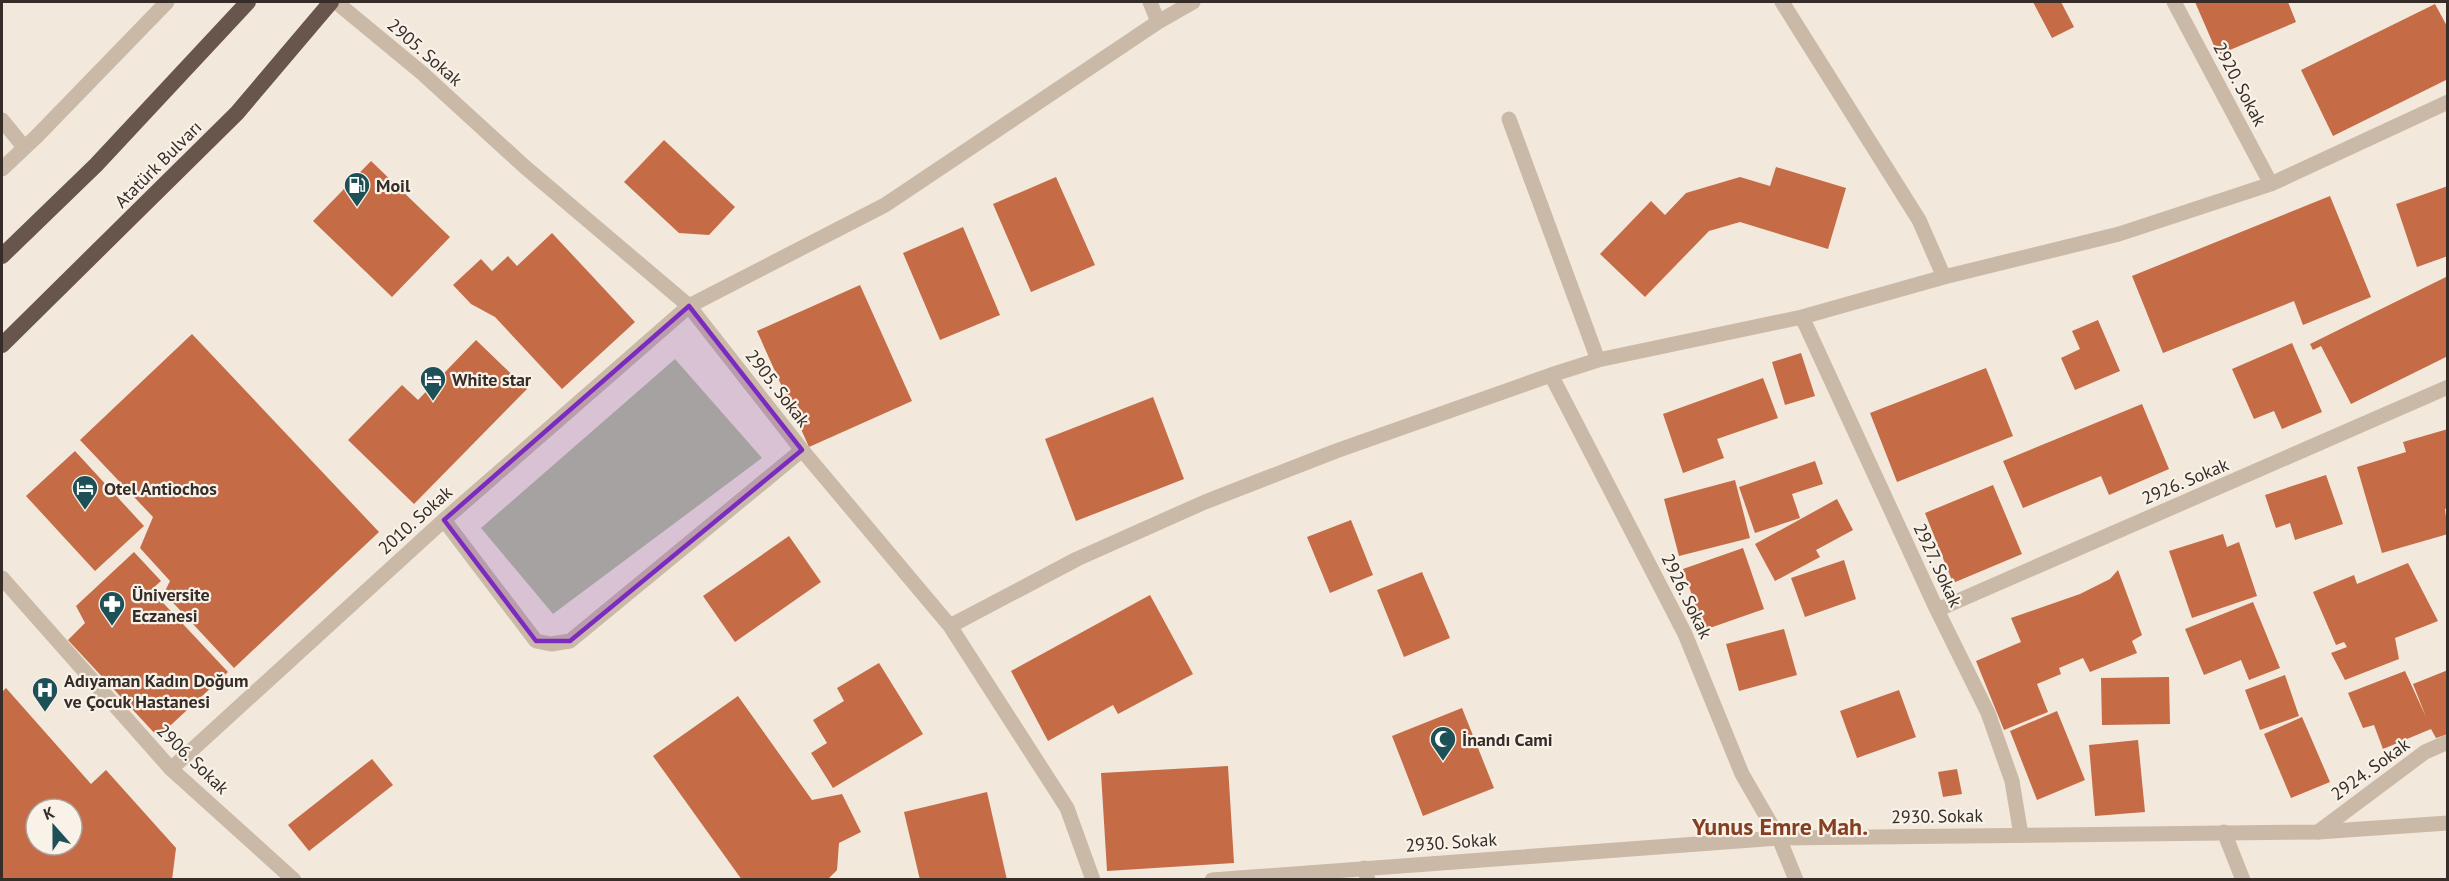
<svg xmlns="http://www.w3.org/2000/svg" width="2449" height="881" font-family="'PT Sans',sans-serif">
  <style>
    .green { fill: #b2c09b }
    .building { fill: #c56b46; fill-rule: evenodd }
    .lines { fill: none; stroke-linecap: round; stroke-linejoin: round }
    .minor { stroke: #cab9a7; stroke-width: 15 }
    .tertiary { stroke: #cab9a7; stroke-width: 15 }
    .trunk { stroke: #68564c; stroke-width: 16 }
    .marked { fill: #7b2cbf; fill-opacity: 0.2; stroke: #7b2cbf; stroke-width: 4.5; stroke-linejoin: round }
    .labels { text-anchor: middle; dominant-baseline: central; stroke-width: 4.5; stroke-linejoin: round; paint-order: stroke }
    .street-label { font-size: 18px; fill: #362d28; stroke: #f9f2e8 }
    .poi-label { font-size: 18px; font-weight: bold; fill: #362d28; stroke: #f9f2e8; text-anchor: start }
    .district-label { font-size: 24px; font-weight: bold; fill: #843e22; stroke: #f9f2e8 }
  </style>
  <rect width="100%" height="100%" fill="#f2e8db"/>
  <path class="green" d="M 675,359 L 762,458 L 553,614 L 481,528 Z"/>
  <path class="building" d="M 2033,2 L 2061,2 L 2074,27 L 2052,38 Z
    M 2195,2 L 2288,2 L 2296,22 L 2218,55 Z
    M 2435,4 L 2448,28 L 2448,79 L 2333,136 L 2301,70 Z
    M 664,140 L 735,207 L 709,235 L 679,233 L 624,182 Z
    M 371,161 L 450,237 L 392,297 L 313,221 Z
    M 1776,167 L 1846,188 L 1828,249 L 1740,222 L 1709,231 L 1645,297 L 1600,254 L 1651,201 L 1665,215 L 1686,193 L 1740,177 L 1770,186 Z
    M 1056,177 L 1095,265 L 1031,292 L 993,204 Z
    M 2448,186 L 2448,256 L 2417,267 L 2396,204 Z
    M 2330,196 L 2371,297 L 2303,325 L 2294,301 L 2163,353 L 2132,276 Z
    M 963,227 L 1000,315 L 940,340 L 903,253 Z
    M 552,233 L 635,322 L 562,389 L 495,317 L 471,304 L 453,285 L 481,259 L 492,271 L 508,256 L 517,266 Z
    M 2448,276 L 2448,356 L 2351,404 L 2321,346 L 2313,350 L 2310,344 Z
    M 860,285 L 912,401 L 809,447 L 757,331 Z
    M 2098,320 L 2120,371 L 2075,390 L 2061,358 L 2080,349 L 2072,331 Z
    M 192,334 L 379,532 L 234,668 L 164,593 L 170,581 L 140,548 L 153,517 L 80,440 Z
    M 476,340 L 527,389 L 414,504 L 348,440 L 402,385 L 418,400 Z
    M 2292,343 L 2322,412 L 2282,429 L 2274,411 L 2254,419 L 2232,369 Z
    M 1801,353 L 1815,396 L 1785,405 L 1772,362 Z
    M 1986,368 L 2013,436 L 1897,482 L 1870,413 Z
    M 1763,378 L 1778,418 L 1717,439 L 1724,458 L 1683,473 L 1663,414 Z
    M 1153,397 L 1184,479 L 1076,521 L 1045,439 Z
    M 2142,404 L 2169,469 L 2109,495 L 2101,476 L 2023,508 L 2003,461 Z
    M 2448,429 L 2448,508 L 2445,509 L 2448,534 L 2382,553 L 2357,467 L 2406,452 L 2403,442 Z
    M 75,451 L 144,526 L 95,571 L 26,496 Z
    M 1815,461 L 1823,484 L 1792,494 L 1800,518 L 1755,533 L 1739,487 Z
    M 2326,475 L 2343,524 L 2295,540 L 2290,523 L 2276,528 L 2265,495 Z
    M 1735,480 L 1750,538 L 1679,556 L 1664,499 Z
    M 1993,485 L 2022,554 L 1953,583 L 1925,513 Z
    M 1837,499 L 1853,530 L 1816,550 L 1820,557 L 1775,581 L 1755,544 Z
    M 1351,520 L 1373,575 L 1330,593 L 1307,537 Z
    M 2223,534 L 2227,547 L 2239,542 L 2257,596 L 2192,618 L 2169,551 Z
    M 789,536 L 821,582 L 735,642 L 703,596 Z
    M 1743,548 L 1764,609 L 1704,630 L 1683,569 Z
    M 134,552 L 161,581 L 151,590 L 228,672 L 158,737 L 68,640 L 85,623 L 76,606 Z
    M 1844,560 L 1856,599 L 1805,617 L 1791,578 Z
    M 2408,563 L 2438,621 L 2395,638 L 2399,659 L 2345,680 L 2331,653 L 2347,647 L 2344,642 L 2336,645 L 2313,592 L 2354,575 L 2357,584 Z
    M 2118,570 L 2142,635 L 2132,641 L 2137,653 L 2090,672 L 2083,658 L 2059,668 L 2061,674 L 2037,684 L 2048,712 L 2004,730 L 1976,661 L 2021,642 L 2011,618 L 2080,594 L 2110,579 Z
    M 1422,572 L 1450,638 L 1404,657 L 1377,590 Z
    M 1150,595 L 1193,674 L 1118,714 L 1113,705 L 1048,741 L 1011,671 Z
    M 2253,602 L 2280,668 L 2249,680 L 2241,660 L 2204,675 L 2185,629 Z
    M 1784,629 L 1797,675 L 1739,691 L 1726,644 Z
    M 879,663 L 923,734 L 833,788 L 811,753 L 827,743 L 813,720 L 844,701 L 837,688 Z
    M 2448,670 L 2448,734 L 2436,738 L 2431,729 L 2383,749 L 2374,725 L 2363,728 L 2348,693 L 2405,671 L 2426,717 L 2413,684 Z
    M 2285,675 L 2299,716 L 2260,730 L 2245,690 Z
    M 2169,677 L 2170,724 L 2102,725 L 2101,678 Z
    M 6,688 L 91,784 L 106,770 L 176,848 L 172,880 L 2,880 L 2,692 ZM 36,809 L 72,809 L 72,845 L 36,845 Z
    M 1899,690 L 1916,737 L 1857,758 L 1840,711 Z
    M 738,696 L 812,800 L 842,794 L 861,832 L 839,843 L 837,870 L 827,880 L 742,880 L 653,756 Z
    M 1462,708 L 1494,788 L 1423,816 L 1392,736 Z
    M 2057,711 L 2085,780 L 2037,800 L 2010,731 Z
    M 2302,717 L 2330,782 L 2291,798 L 2264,734 Z
    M 2138,740 L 2145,812 L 2095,816 L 2089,745 Z
    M 372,759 L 393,785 L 309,851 L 288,825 Z
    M 1228,766 L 1234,863 L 1107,871 L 1101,773 Z
    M 1957,769 L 1962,794 L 1943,797 L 1938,772 Z
    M 987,792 L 1007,880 L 920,880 L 904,812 Z"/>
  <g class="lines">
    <path class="minor" d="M 336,2 L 422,73 L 525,167 L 689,306 L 802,450 L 950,626 L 1067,808 L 1093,880
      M 1150,2 L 1158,22
      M 1782,2 L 1919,220 L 1944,277
      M 2174,2 L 2271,184
      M 1509,119 L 1598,360
      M 2,120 L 24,147
      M 1802,317 L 1937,610 L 1988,713 L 2012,781 L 2021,835
      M 1551,375 L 1685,634 L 1742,774 L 1779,838 L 1796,880
      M 444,520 L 536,641 L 551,644 L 570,641 L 802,450
      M 1937,610 L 2448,387
      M 950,626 L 1077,559 L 1205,502 L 1336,451 L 1551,375 L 1598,360 L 1802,317 L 1944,277 L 2119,234 L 2271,184 L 2448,102
      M 171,769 L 444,520 L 689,306 L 885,205 L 1158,22 L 1193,2
      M 2224,832 L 2243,880
      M 2318,832 L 2425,752 L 2448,742
      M 1364,868 L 1368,880"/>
    <path class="tertiary" d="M 2,169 L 37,136 L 167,2
      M 2,578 L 171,769 L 294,880
      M 1212,880 L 1779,838 L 2318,832 L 2448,823"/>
    <path class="trunk" d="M 2,256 L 96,165 L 248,2
      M 2,345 L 237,113 L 331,2"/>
  </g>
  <path class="marked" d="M 689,306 L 802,450 L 570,641 L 536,641 L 444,520 Z"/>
  <defs>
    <g id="fuel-pin" transform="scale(1.35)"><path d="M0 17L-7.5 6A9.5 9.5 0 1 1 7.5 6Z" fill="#1e5157" stroke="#f9f2e8"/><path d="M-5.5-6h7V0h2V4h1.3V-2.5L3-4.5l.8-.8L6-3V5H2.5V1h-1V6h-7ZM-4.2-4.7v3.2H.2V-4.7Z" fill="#fff"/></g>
    <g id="hotel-pin" transform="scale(1.35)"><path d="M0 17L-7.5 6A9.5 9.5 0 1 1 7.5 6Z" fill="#1e5157" stroke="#f9f2e8"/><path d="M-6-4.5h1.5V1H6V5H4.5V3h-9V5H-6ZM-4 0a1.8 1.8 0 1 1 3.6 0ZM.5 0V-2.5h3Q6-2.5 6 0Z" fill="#fff"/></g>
    <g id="pharmacy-pin" transform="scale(1.35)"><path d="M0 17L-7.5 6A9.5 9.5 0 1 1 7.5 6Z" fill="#1e5157" stroke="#f9f2e8"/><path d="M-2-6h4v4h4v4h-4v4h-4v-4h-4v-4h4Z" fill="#fff"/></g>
    <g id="hospital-pin" transform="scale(1.35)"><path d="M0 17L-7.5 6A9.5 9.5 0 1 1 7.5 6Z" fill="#1e5157" stroke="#f9f2e8"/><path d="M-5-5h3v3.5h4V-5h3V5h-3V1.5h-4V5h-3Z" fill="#fff"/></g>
    <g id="mosque-pin" transform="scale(1.35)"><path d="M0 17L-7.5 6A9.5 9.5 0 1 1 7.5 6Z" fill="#1e5157" stroke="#f9f2e8"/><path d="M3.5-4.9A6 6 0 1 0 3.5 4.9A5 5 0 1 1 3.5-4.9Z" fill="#fff"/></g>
  </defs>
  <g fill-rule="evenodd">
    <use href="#fuel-pin" x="357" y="185"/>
    <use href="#hotel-pin" x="433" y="379"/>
    <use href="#hotel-pin" x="85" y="488"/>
    <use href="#pharmacy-pin" x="112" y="604"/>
    <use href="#hospital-pin" x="45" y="690"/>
    <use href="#mosque-pin" x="1443" y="739"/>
  </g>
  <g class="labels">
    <g class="street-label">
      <text transform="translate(425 52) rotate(41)">2905. Sokak</text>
      <text transform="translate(2240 84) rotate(62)">2920. Sokak</text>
      <text transform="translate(158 164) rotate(-45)">Atatürk Bulvarı</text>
      <text transform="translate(778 388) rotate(52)">2905. Sokak</text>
      <text transform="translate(2185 481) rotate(-23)">2926. Sokak</text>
      <text transform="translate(415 520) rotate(-42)">2010. Sokak</text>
      <text transform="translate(1938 565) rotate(65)">2927. Sokak</text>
      <text transform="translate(1687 596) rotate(64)">2926. Sokak</text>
      <text transform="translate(193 759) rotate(44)">2906. Sokak</text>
      <text transform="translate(2370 769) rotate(-36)">2924. Sokak</text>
      <text transform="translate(1937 816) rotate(-1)">2930. Sokak</text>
      <text transform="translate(1451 842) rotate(-4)">2930. Sokak</text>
    </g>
    <g class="poi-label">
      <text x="376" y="185">Moil</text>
      <text x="452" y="379">White star</text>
      <text x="104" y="488">Otel Antiochos</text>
      <text x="132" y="594">Üniversite<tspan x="132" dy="21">Eczanesi</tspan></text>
      <text x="64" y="680">Adıyaman Kadın Doğum<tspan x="64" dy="21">ve Çocuk Hastanesi</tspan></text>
      <text x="1462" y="739">İnandı Cami</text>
    </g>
    <g class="district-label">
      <text x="1780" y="826">Yunus Emre Mah.</text>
    </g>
  </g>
  <rect width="2449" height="881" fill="none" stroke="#362d28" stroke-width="6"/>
  <g transform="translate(54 827) rotate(339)"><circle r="28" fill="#f9f2e8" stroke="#aba39b" stroke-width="1.5"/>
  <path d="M0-4.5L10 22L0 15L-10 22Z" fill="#1e5157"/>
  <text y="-9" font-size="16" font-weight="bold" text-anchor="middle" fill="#362d28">K</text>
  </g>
</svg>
